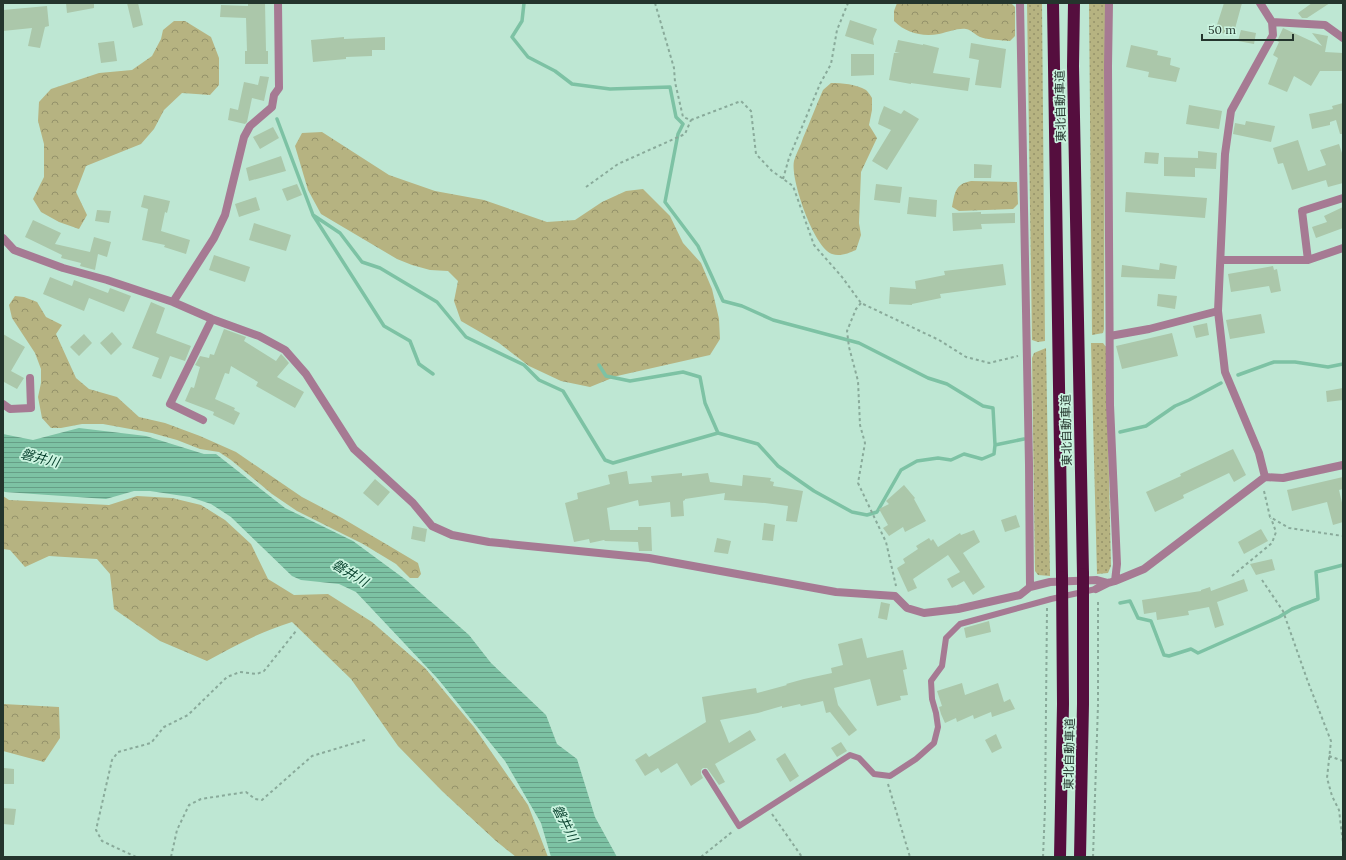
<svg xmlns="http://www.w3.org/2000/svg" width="1346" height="860" font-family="Lora,'Noto Sans JP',serif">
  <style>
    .green { fill: url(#green-dots) }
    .forest { fill: url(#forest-crowns) }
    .water { fill: url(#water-rules) }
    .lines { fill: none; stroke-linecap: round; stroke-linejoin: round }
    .stream { stroke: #7dc2a4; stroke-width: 3.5 }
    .building { fill: #abc7aa }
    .path { stroke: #89aa9a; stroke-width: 2; stroke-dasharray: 3 3; stroke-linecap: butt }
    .lane { stroke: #a67a93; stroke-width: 6 }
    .street { stroke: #a67a93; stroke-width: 8 }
    .highway { stroke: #550e3e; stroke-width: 12 }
    .highway-bridge { stroke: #550e3e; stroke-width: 12 }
    .labels { text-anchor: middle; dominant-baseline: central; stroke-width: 3.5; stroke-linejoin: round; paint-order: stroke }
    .street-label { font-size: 12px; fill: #24352d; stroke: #cbf4e0 }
    .water-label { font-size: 13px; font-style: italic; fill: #003b27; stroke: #cbf4e0 }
  </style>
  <defs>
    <pattern id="green-dots" width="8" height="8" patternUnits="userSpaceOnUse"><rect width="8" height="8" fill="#b6b381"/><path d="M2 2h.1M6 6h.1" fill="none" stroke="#94926a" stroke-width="1.8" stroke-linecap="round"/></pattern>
    <pattern id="forest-crowns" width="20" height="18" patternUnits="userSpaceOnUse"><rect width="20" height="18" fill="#b6b381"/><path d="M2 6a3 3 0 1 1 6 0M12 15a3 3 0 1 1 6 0" fill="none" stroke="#94926a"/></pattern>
    <pattern id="water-rules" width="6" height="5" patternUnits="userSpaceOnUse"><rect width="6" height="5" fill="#7dc2a4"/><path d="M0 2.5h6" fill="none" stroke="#669e86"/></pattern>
  </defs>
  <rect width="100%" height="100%" fill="#bee7d3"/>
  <path class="green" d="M 1027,3 L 1042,3 L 1045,341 L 1038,342 L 1032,340 Z
    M 1089,3 L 1105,3 L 1104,329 L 1103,333 L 1092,335 Z
    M 1091,343 L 1103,343 L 1106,347 L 1111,566 L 1108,573 L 1097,574 Z
    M 1046,348 L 1050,576 L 1038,575 L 1035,571 L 1032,358 L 1034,353 Z"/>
  <path class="forest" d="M 897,3 L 1011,3 L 1015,7 L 1015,36 L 1010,41 C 1001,40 988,40 980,37 C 975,35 972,30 966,29 C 957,28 949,32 939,34 C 922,37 906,33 894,21 L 894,11 Z
    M 174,21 L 185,21 L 211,37 L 219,58 L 219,85 L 210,95 L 182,93 L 164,110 L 154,129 L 141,144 L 86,166 L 76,192 L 87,215 L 79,229 L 59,222 L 41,212 L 33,199 L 44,177 L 44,144 L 38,121 L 39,102 L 51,89 L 99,73 L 132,70 L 152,56 L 161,39 L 163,30 Z
    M 831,83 C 842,83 856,84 866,90 C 868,92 871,96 872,98 L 872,110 L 869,125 L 877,138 L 861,172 L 859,223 L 861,235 L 856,250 C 849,253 840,257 832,254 C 814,248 790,179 794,161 C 796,153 801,146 803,138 C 810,122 816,106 823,90 Z
    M 322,132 L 389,175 L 435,191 L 484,200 L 547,222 L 575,220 L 602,202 L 626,191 L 643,189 L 670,216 L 683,243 L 701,263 L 712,289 L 719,319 L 720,339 L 710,355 L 617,376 L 590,387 L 561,381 L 529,366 L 499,343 L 461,321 L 454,301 L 458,281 L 448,271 L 430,270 L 412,265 L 397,259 L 321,214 L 308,190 L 295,146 L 302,133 Z
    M 971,181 L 1017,182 L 1018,204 L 1013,209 L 959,211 L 952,207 C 955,193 955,184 971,181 Z
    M 15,296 L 24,297 L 37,302 L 46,317 L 62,325 L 56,334 L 76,378 L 89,389 L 117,397 L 139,417 L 165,423 L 200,436 L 236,452 L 302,497 L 342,518 L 418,563 L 421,574 L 418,578 L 410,578 L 396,564 L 363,544 L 297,511 L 272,494 L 231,460 L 219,452 L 200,449 L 177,440 L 152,433 L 103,424 L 82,424 L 61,428 L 51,428 L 42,418 L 38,397 L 41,383 L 41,369 L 35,353 L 12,318 L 9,305 Z
    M 3,496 L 9,500 L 109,505 L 137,496 L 172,498 L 201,505 L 225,520 L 251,544 L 268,579 L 294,595 L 328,594 L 372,622 L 425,668 L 474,727 L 528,805 L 548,857 L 516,857 L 496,841 L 442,791 L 398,746 L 351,679 L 292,622 C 262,631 234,646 207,661 L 160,641 L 114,609 L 110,574 L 97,559 L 49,556 L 25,567 L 10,550 L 3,549 Z
    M 3,704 L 59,707 L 60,738 L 44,762 L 3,751 Z"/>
  <path class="water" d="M 79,428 L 146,436 L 204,454 L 216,454 L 285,508 L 353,541 L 406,580 L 469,635 L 491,663 L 546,715 L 557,744 L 577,759 L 595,817 L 617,857 L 551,857 L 541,823 L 505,761 L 438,679 L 356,592 L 339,584 L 301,580 L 292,576 L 231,517 L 211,504 L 190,497 L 150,491 L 134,491 L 106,499 L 5,492 L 3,491 L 3,434 L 33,440 Z"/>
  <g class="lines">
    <path class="stream" d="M 524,3 L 522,21 L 512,37 L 528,57 L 555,71 L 572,84 L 610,89 L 670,87 L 676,117 L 683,124 L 678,134 L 665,202 L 698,246 L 723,301 L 742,306 L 773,320 L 859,343 L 928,378 L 947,384 L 983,406 L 993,408 L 995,445
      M 277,119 L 313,215 L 384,326 L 410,341 L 419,364 L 433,374
      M 313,215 L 340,233 L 362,262 L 380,268 L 437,302 L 466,337 L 524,365 L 539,380 L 563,391 L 605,460 L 613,463 L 718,433
      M 599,365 L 606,376 L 630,381 L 683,372 L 700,377 L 705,403 L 718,433 L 758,444 L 778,466 L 814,491 L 852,512 L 867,515 L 877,512 L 901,470 L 917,461 L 938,458 L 951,460 L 964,454 L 982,459 L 994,454 L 995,445 L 1024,439
      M 1238,375 L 1274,362 L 1295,362 L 1328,367 L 1343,364
      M 1120,432 L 1146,426 L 1175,406 L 1189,400 L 1221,383
      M 1120,603 L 1130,601 L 1138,618 L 1151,621 L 1164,655 L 1169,656 L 1191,649 L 1198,653 L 1279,617 L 1292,609 L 1318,599 L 1316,572 L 1343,565"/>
  </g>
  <path class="building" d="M 66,3 L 94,3 L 94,8 L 67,13 Z
    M 127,3 L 138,3 L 143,25 L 133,28 Z
    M 248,3 L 265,3 L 266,51 L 268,51 L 268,64 L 245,64 L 245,51 L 247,51 L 246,18 L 220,17 L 221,5 L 248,6 Z
    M 1224,3 L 1242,3 L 1233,36 L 1215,31 Z
    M 1312,3 L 1330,3 L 1307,18 L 1302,18 L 1298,13 Z
    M 47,6 L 49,26 L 45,27 L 40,48 L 28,46 L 32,28 L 3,31 L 3,10 Z
    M 850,20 L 877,29 L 873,39 L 874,45 L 845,36 Z
    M 1283,28 L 1322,46 L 1312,33 L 1328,36 L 1325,52 L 1343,53 L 1343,71 L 1320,71 L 1311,86 L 1294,76 L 1287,92 L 1268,84 L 1278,58 L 1273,55 L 1279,42 L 1277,41 Z
    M 1241,30 L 1256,33 L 1254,44 L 1238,41 Z
    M 344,37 L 344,39 L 385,37 L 385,50 L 372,50 L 372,56 L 346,57 L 346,59 L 313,62 L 311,40 Z
    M 898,40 L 923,45 L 923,44 L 939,48 L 933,73 L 970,78 L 968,91 L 911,83 L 911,84 L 889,80 L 894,53 L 900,53 L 895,52 Z
    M 114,41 L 117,61 L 101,63 L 98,43 Z
    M 971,43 L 1006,49 L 1001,88 L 975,85 L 979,60 L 969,58 Z
    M 1131,45 L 1158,51 L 1157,55 L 1171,58 L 1170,65 L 1180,68 L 1176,82 L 1148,77 L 1149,72 L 1126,67 Z
    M 851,54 L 874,54 L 874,75 L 851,76 Z
    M 260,76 L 269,77 L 264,101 L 252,98 L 247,122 L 245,124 L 228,120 L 230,108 L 238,110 L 244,82 L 258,85 Z
    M 1343,103 L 1343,134 L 1340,134 L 1336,120 L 1330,122 L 1330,125 L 1312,129 L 1309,114 L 1333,109 L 1332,106 Z
    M 1189,105 L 1222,111 L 1219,129 L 1186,124 Z
    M 884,106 L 901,114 L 904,110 L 919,119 L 887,170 L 872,161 L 891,130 L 878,124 L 880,116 Z
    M 1246,121 L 1275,126 L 1271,142 L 1233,134 L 1235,123 L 1245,125 Z
    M 273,127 L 279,138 L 260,149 L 253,137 Z
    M 1298,140 L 1308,171 L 1326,165 L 1320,150 L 1339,144 L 1343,156 L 1343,183 L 1328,187 L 1326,180 L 1292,190 L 1283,163 L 1278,164 L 1273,148 Z
    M 1198,151 L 1217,153 L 1216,169 L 1195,168 L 1195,177 L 1164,176 L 1164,157 L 1198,158 Z
    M 1145,152 L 1159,153 L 1158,164 L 1144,163 Z
    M 281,156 L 286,171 L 249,181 L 246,168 Z
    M 974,164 L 992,165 L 991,178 L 974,178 Z
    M 297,184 L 302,195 L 287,201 L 282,189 Z
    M 876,184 L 902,187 L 900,203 L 874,200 Z
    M 1126,192 L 1207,198 L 1205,218 L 1125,212 Z
    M 144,195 L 170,201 L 167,213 L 165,212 L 161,231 L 190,240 L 186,254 L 164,247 L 165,245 L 142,240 L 148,209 L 141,207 Z
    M 256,197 L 260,210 L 239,217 L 235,204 Z
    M 909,197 L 937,200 L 936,217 L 907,214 Z
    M 1343,207 L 1343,228 L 1316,238 L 1312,227 L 1327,222 L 1324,216 Z
    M 97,210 L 111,211 L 109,223 L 95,221 Z
    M 981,212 L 981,214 L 1015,213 L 1015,223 L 981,224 L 982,229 L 953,231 L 952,213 Z
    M 33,220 L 61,233 L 55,244 L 90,252 L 94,237 L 111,242 L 107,257 L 98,254 L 95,270 L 80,266 L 81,263 L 61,258 L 62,255 L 25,237 Z
    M 254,223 L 291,235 L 286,251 L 249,240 Z
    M 214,255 L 250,267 L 245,282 L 209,270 Z
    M 1160,263 L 1177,266 L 1175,279 L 1121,277 L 1122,265 L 1159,270 Z
    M 1003,264 L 1006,285 L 940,294 L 941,298 L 912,304 L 912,305 L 889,304 L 890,287 L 916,289 L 915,281 L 945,275 L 944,271 Z
    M 1273,266 L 1274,270 L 1277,269 L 1281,291 L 1271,293 L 1269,286 L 1231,292 L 1228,274 Z
    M 50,277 L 72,286 L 74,280 L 108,293 L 110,288 L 131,296 L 124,312 L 89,298 L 84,311 L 43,294 Z
    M 1158,294 L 1177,296 L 1175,309 L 1157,306 Z
    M 151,302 L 165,308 L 156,333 L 191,346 L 185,361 L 170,356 L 161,379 L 152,376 L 159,358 L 132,348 Z
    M 1261,314 L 1265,333 L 1230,339 L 1226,320 Z
    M 1207,323 L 1209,335 L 1196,338 L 1193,326 Z
    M 224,329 L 246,337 L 244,341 L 276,361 L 281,354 L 284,357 L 289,363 L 277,377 L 304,392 L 295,408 L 256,386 L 258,382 L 231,366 L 229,374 L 225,373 L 215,399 L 235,408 L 234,410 L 240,413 L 234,425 L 213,415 L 214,412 L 185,401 L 191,387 L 194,388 L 200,367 L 195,365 L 200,356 L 209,358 L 210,354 L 214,355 Z
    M 112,332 L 122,344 L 111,355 L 100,343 Z
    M 1172,333 L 1178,356 L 1122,369 L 1116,346 Z
    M 3,334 L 25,347 L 11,371 L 24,378 L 17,389 L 4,382 L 3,384 Z
    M 84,334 L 92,343 L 79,356 L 70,347 Z
    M 1343,388 L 1343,400 L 1327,402 L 1326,391 Z
    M 1233,449 L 1246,475 L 1234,482 L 1229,473 L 1183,495 L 1184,498 L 1155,512 L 1146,492 L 1181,476 L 1180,474 Z
    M 627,471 L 629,484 L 652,482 L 651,476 L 682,473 L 682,476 L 708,473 L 710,482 L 742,486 L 743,475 L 771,478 L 770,481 L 774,482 L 773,486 L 803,491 L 797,522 L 786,521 L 788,506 L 765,503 L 724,500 L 725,493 L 685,499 L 685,500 L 683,501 L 684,516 L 671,517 L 670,502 L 639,506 L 638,500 L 607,508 L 610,530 L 638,530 L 638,527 L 651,527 L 652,551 L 639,551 L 638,542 L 605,541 L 604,540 L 590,543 L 589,539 L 574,542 L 565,503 L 578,499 L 577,493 L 610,484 L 608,475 Z
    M 1343,477 L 1343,489 L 1339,490 L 1343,507 L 1343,522 L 1333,525 L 1327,502 L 1292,511 L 1287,490 Z
    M 375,479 L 390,492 L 378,506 L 363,493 Z
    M 904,485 L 915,498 L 914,499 L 926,521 L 905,532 L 903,527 L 889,536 L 883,528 L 888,525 L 879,509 L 889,504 L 886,501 Z
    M 1016,515 L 1020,527 L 1005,532 L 1001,520 Z
    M 764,523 L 775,525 L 773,541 L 762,540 Z
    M 413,526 L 427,529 L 425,542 L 411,539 Z
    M 1261,529 L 1268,541 L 1244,554 L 1238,542 Z
    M 974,530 L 980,542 L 963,553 L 985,587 L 973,595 L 964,581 L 952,588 L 947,579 L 960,572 L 948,555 L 913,579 L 917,588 L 908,592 L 897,568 L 905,563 L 903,559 L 918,549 L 916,546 L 929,538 L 931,541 L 933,539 L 938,547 L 960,533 L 961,535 Z
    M 717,538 L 731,541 L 728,554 L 714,552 Z
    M 1272,559 L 1275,570 L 1256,575 L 1250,564 Z
    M 1244,579 L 1248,591 L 1217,602 L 1224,625 L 1215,628 L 1209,607 L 1188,611 L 1189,615 L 1157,620 L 1156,612 L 1144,614 L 1142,600 L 1201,591 L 1201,590 L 1210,587 L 1211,591 Z
    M 881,602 L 890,604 L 887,620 L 878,618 Z
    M 989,621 L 991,632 L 966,638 L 964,628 Z
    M 862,638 L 867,658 L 903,650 L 907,669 L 903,670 L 908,695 L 900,696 L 901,700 L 877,706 L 870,679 L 834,688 L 838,705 L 857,730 L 849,736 L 830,712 L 826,713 L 823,701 L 801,706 L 800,704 L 782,708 L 782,706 L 758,713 L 720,720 L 729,743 L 750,730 L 756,740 L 715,764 L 725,782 L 719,785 L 707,768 L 703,768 L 701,770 L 701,774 L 703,778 L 691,786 L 677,763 L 661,773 L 658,768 L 645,776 L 635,760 L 646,753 L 649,757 L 706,722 L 702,697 L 756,688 L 757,693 L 787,685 L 786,684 L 804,679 L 832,673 L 831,668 L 843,665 L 838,644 Z
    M 962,683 L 965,695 L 998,683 L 1004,702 L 1010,699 L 1015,709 L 992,717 L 991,712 L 974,719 L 973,715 L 957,722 L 956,718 L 945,723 L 941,714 L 939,707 L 942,706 L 937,691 Z
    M 996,734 L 1002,748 L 992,753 L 985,740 Z
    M 841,742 L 847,751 L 837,757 L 831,748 Z
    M 785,753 L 799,776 L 790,782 L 776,759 Z
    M 4,768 L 14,769 L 14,784 L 3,784 Z
    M 3,808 L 16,809 L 14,825 L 3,824 Z"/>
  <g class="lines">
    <path class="path" d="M 655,3 L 674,68 L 675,82 L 683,117 L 691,120 L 741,101 L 751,111 L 756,154 L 772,171 L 793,186 L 814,245 L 842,277 L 861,303 L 939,340 L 966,357 L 989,363 L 1018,356
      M 783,179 L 789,158 L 820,84 L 831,64 L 837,30 L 848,3
      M 586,187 L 618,164 L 685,134 L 691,120
      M 861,303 L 856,309 L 847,331 L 849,347 L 858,381 L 860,425 L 865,443 L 858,483 L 886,542 L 896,586
      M 1264,491 L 1270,517 L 1289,528 L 1343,536
      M 1232,576 L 1272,543 L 1276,532 L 1271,518
      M 1262,580 L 1283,611 L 1308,682 L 1331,741 L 1327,778 L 1332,796 L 1339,810 L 1343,843
      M 1329,756 L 1343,761
      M 888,784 L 910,857
      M 772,814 L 802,857
      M 136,857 L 102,841 L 96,830 L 112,760 L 118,752 L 151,743 L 164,727 L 188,715 L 227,677 L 240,672 L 257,674 L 264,671 L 296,631
      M 171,857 L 177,830 L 189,805 L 201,799 L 246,792 L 255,799 L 262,800 L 312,756 L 365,740
      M 701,857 L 732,832
      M 1043,857 L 1045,808 L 1047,608
      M 1093,857 L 1098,705 L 1098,599"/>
    <path class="lane" d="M 705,772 L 739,826 L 850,755 L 859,758 L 874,774 L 890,776 L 916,759 L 934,743 L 938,727 L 936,713 L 932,699 L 931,681 L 942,666 L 946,638 L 960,624 L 1051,599 L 1096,589"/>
    <path class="street" d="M 278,3 L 279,88 L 274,95 L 272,107 L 250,126 L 244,137 L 225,215 L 214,238 L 173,302 L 212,319 L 259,336 L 285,350 L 306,374 L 354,449 L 413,503 L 432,526 L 452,535 L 489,542 L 649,558 L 836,592 L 895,596 L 907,608 L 924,613 L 958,609 L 1020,595 L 1030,587
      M 1020,3 L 1029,464 L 1030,587 L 1050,582 L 1097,580 L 1108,583 L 1115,581 L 1117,564 L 1110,405 L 1108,66 L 1109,3
      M 1272,22 L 1325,25 L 1343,38
      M 3,238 L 14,250 L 63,268 L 107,280 L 173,302
      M 1221,260 L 1308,260 L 1343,248
      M 1308,260 L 1302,211 L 1343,198
      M 1110,336 L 1149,329 L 1218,311
      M 3,404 L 10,409 L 31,408 L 30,378
      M 203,420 L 170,404 L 212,319
      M 1265,477 L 1283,478 L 1343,465
      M 1115,581 L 1144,569 L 1265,477 L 1259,453 L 1225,372 L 1218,311 L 1225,154 L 1231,111 L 1273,35 L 1272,22 L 1260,3
      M 1096,589 L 1108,583"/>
    <path class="highway" d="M 1053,3 L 1062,577
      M 1074,3 L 1073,66 L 1083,574"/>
    <path class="highway-bridge" d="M 1060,857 L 1063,704 L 1062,577
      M 1080,857 L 1083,704 L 1083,574"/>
  </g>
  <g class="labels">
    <g class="street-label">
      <text transform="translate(1060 106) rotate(-91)">東北自動車道</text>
      <text transform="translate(1066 430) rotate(-91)">東北自動車道</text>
      <text transform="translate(1069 754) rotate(-89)">東北自動車道</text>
    </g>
    <g class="water-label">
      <text transform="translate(40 458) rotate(14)">磐井川</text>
      <text transform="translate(350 573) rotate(31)">磐井川</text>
      <text transform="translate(565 823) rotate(63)">磐井川</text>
    </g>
  </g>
  <rect width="1346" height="860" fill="none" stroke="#24352d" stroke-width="8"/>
  <path d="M1202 34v6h91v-6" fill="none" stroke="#24352d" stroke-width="2"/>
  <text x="1208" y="34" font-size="12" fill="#24352d" stroke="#cbf4e0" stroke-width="3" paint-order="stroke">50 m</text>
</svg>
